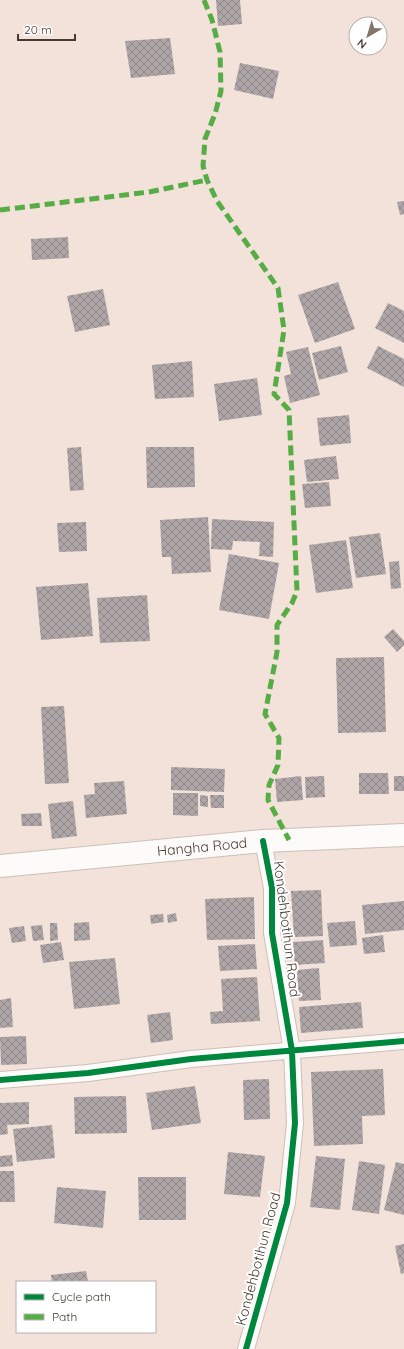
<svg xmlns="http://www.w3.org/2000/svg" width="404" height="1349" font-family="Quicksand,sans-serif">
  <style>
    .building { fill: url(#building-cross-hatch) }
    .lines { fill: none; stroke-linecap: round; stroke-linejoin: round }
    .street-casing { stroke: #cdbfb8; stroke-width: 18 }
    .highway-casing { stroke: #cdbfb8; stroke-width: 24 }
    .street { stroke: #fdfbf9; stroke-width: 16 }
    .highway { stroke: #fdfbf9; stroke-width: 22 }
    .quiet { stroke: #56ac45; stroke-width: 5; stroke-dasharray: 10 5; stroke-linecap: butt }
    .cycleway-casing { stroke: #fff; stroke-width: 8 }
    .cycleway { stroke: #00873e; stroke-width: 6 }
    .labels { text-anchor: middle; dominant-baseline: central; stroke-width: 4; stroke-linejoin: round; paint-order: stroke }
    .street-label { font-size: 14px; fill: #473931; stroke: #fff }
  </style>
  <defs>
    <pattern id="building-cross-hatch" width="8" height="8" patternUnits="userSpaceOnUse"><rect width="8" height="8" fill="#aea5a7"/><path d="M0 0l8 8M0 8l8-8" fill="none" stroke="#8f8789"/></pattern>
  </defs>
  <rect width="100%" height="100%" fill="#f2e2da"/>
  <path class="building" d="M 216,0 L 240,0 L 242,24 L 218,26 Z
    M 170,38 L 175,74 L 131,78 L 125,41 Z
    M 240,63 L 279,71 L 273,99 L 234,90 Z
    M 404,201 L 404,214 L 400,215 L 397,202 Z
    M 68,237 L 69,258 L 32,260 L 31,239 Z
    M 338,282 L 355,329 L 315,343 L 298,295 Z
    M 103,289 L 110,325 L 75,332 L 67,296 Z
    M 388,303 L 404,311 L 404,343 L 375,328 Z
    M 341,346 L 348,372 L 319,380 L 312,353 Z
    M 378,346 L 404,359 L 404,387 L 367,368 Z
    M 308,347 L 320,395 L 290,403 L 284,376 L 291,374 L 286,352 Z
    M 192,361 L 194,397 L 155,399 L 152,365 Z
    M 257,378 L 262,415 L 219,421 L 214,384 Z
    M 349,415 L 351,443 L 320,446 L 317,418 Z
    M 81,447 L 84,490 L 70,491 L 67,448 Z
    M 146,447 L 194,447 L 195,487 L 147,488 Z
    M 336,456 L 339,479 L 307,482 L 304,460 Z
    M 329,482 L 331,506 L 305,508 L 302,484 Z
    M 208,517 L 211,572 L 172,574 L 171,557 L 162,557 L 160,520 Z
    M 212,519 L 274,522 L 273,557 L 259,556 L 260,542 L 233,541 L 232,550 L 211,549 Z
    M 86,522 L 87,551 L 59,552 L 57,523 Z
    M 380,533 L 386,574 L 356,578 L 349,537 Z
    M 346,540 L 353,588 L 316,593 L 309,545 Z
    M 229,554 L 279,563 L 269,619 L 219,610 Z
    M 399,561 L 401,588 L 391,589 L 389,562 Z
    M 88,583 L 93,636 L 41,640 L 36,587 Z
    M 147,595 L 150,641 L 100,643 L 97,598 Z
    M 393,629 L 404,641 L 404,645 L 397,652 L 384,637 Z
    M 384,657 L 386,732 L 338,733 L 336,658 Z
    M 64,706 L 69,783 L 45,784 L 41,707 Z
    M 171,767 L 225,769 L 224,792 L 171,790 Z
    M 359,773 L 388,773 L 389,794 L 359,794 Z
    M 301,776 L 303,800 L 277,802 L 275,779 Z
    M 324,776 L 325,797 L 306,798 L 305,777 Z
    M 394,776 L 404,776 L 404,791 L 394,791 Z
    M 124,781 L 127,814 L 86,818 L 84,795 L 95,794 L 94,783 Z
    M 173,793 L 198,793 L 198,816 L 173,815 Z
    M 200,795 L 208,796 L 208,807 L 200,806 Z
    M 210,795 L 224,795 L 224,808 L 211,808 Z
    M 73,801 L 77,836 L 52,839 L 48,804 Z
    M 41,813 L 42,826 L 22,826 L 21,814 Z
    M 321,890 L 323,936 L 294,937 L 291,891 Z
    M 254,897 L 255,939 L 207,940 L 205,899 Z
    M 404,901 L 404,930 L 365,934 L 362,905 Z
    M 176,913 L 177,921 L 168,923 L 167,915 Z
    M 163,914 L 164,922 L 151,924 L 150,915 Z
    M 355,921 L 357,945 L 330,947 L 327,923 Z
    M 89,922 L 90,940 L 74,941 L 74,923 Z
    M 50,923 L 57,923 L 58,940 L 50,941 Z
    M 42,925 L 44,940 L 33,941 L 31,926 Z
    M 24,926 L 26,941 L 12,943 L 9,928 Z
    M 383,935 L 385,952 L 364,954 L 362,938 Z
    M 323,940 L 325,963 L 295,965 L 293,942 Z
    M 61,942 L 64,960 L 43,963 L 40,945 Z
    M 255,944 L 257,969 L 220,971 L 218,946 Z
    M 115,958 L 120,1004 L 74,1009 L 69,962 Z
    M 319,968 L 321,1000 L 299,1001 L 297,970 Z
    M 257,977 L 260,1021 L 211,1024 L 210,1012 L 223,1011 L 221,979 Z
    M 11,998 L 13,1027 L 0,1028 L 0,1000 Z
    M 361,1002 L 363,1028 L 301,1033 L 299,1007 Z
    M 170,1012 L 173,1040 L 151,1043 L 147,1015 Z
    M 26,1036 L 27,1064 L 1,1065 L 0,1037 Z
    M 383,1069 L 385,1115 L 362,1116 L 363,1144 L 314,1146 L 311,1072 Z
    M 269,1079 L 270,1119 L 244,1120 L 243,1080 Z
    M 195,1086 L 201,1123 L 152,1130 L 146,1093 Z
    M 126,1096 L 127,1133 L 75,1134 L 74,1097 Z
    M 29,1102 L 29,1124 L 7,1125 L 8,1134 L 0,1135 L 0,1103 Z
    M 52,1125 L 55,1158 L 17,1162 L 13,1129 Z
    M 228,1152 L 265,1156 L 260,1197 L 224,1194 Z
    M 12,1155 L 13,1166 L 0,1167 L 0,1156 Z
    M 316,1156 L 345,1159 L 340,1210 L 310,1207 Z
    M 359,1161 L 385,1165 L 379,1214 L 352,1210 Z
    M 396,1162 L 404,1164 L 404,1215 L 384,1210 Z
    M 0,1171 L 14,1171 L 15,1202 L 0,1202 Z
    M 138,1177 L 186,1177 L 186,1220 L 139,1220 Z
    M 57,1187 L 106,1191 L 103,1228 L 54,1223 Z
    M 404,1244 L 404,1273 L 401,1274 L 395,1246 Z
    M 86,1271 L 88,1282 L 52,1282 L 51,1275 Z"/>
  <g class="lines">
    <g class="street-casing">
      <path id="street" d="M 0,1080 L 88,1073 L 191,1059 L 404,1041
        M 246,1349 L 287,1203 L 295,1123 L 292,1051 L 272,933 L 272,888 L 263,841"/>
    </g>
    <g class="highway-casing">
      <g id="highway">
        <path id="s1" d="M 0,866 L 263,841 L 404,835"/>
      </g>
    </g>
    <use href="#street" class="street"/>
    <use href="#highway" class="highway"/>
    <path class="quiet" d="M 204,0 L 212,20 L 220,52 L 221,91 L 215,114 L 205,139 L 203,166 L 207,180 L 217,201 L 278,288 L 284,330 L 274,394 L 289,410 L 297,591 L 292,603 L 277,625 L 277,652 L 265,714 L 279,738 L 278,765 L 269,785 L 268,800 L 289,840
      M 0,210 L 149,192 L 207,180"/>
    <g class="cycleway-casing">
      <path id="cycleway" d="M 0,1080 L 88,1073 L 191,1059 L 404,1041
        M 246,1349 L 287,1203 L 295,1123 L 292,1051 L 272,933 L 272,888 L 263,841"/>
    </g>
    <use href="#cycleway" class="cycleway"/>
  </g>
  <g class="labels">
    <g class="street-label">
      <text stroke="none"><textPath href="#s1" startOffset="203">Hangha Road</textPath></text>
      <text transform="translate(287 929) rotate(83)">Kondehbotihun Road</text>
      <text transform="translate(258 1259) rotate(-75)">Kondehbotihun Road</text>
    </g>
  </g>
  <rect x="16" y="1281" width="140" height="52" fill="#ffffff" stroke="#b5b0ad"/>
  <rect x="24" y="1294" width="20" height="6" fill="#00873e" stroke="#b5b0ad"/>
  <text x="52" y="1301" font-size="12" fill="#473931">Cycle path</text>
  <rect x="24" y="1314" width="20" height="6" fill="#56ac45" stroke="#b5b0ad"/>
  <text x="52" y="1321" font-size="12" fill="#473931">Path</text>
  <g transform="translate(368 36) rotate(218)"><circle r="19" fill="#ffffff" stroke="#b5b0ad"/>
  <path d="M0-3L7 15L0 10L-7 15Z" fill="#83746c"/>
  <text y="-6" font-size="11" font-weight="bold" text-anchor="middle" fill="#473931">N</text>
  </g>
  <path d="M18 34v6h57v-6" fill="none" stroke="#473931" stroke-width="2"/>
  <text x="24" y="34" font-size="12" fill="#473931" stroke="#ffffff" stroke-width="3" paint-order="stroke">20 m</text>
</svg>
